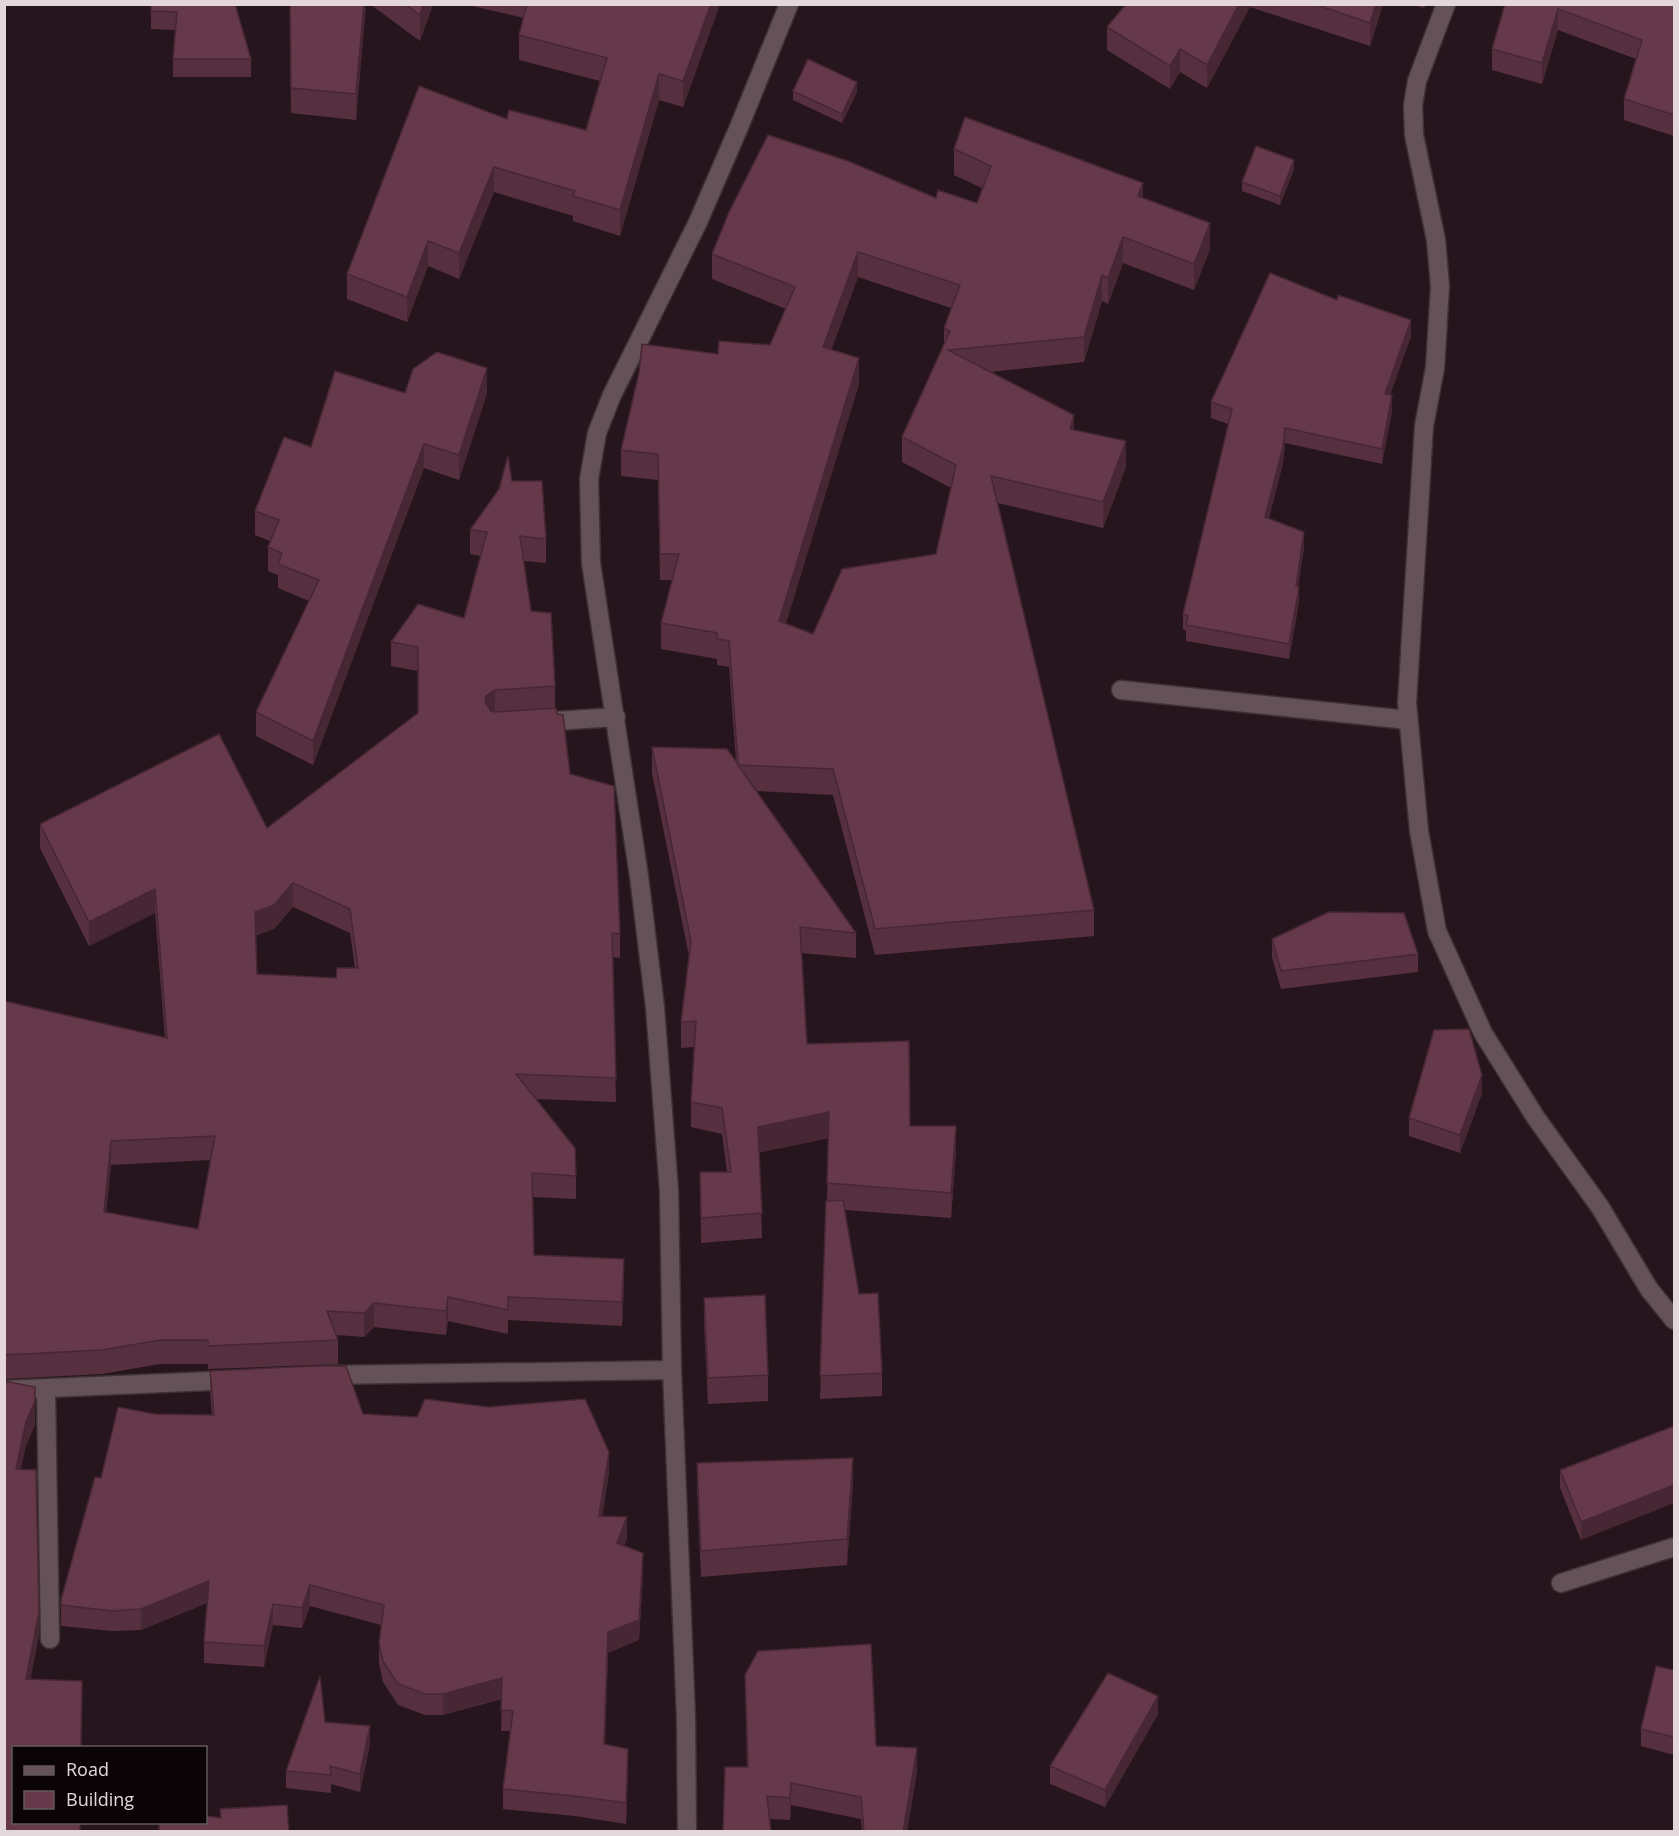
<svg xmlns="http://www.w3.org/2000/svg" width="1679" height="1836" font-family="'Open Sans',sans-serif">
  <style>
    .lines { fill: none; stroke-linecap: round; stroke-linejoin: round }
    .minor-casing { stroke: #3d3235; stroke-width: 21 }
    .minor { stroke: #655158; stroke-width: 18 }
    .wall { fill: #573040; fill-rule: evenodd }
    .shaded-wall { fill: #472734 }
    .building { fill: #65384a; stroke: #472734; stroke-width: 1.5; fill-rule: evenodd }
  </style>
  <rect width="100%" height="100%" fill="#26151c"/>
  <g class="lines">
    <g class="minor-casing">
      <path id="minor" d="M 1446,4 L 1417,81 L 1413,105 L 1414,135 L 1436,240 L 1440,286 L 1435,368 L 1424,426 L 1407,703 L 1419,831 L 1437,931 L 1483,1033 L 1536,1118 L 1600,1207 L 1649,1289 L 1674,1320
        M 1121,690 L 1408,720
        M 540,722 L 616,717
        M 327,1375 L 672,1370
        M 46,1389 L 50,1639
        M 4,1390 L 233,1380
        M 1561,1583 L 1674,1547
        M 687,1832 L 686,1718 L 672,1370 L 669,1191 L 655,1007 L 639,876 L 591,563 L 589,479 L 597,433 L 612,395 L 698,222 L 739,127 L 789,4"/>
    </g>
    <use href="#minor" class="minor"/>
  </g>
  <path class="wall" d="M 151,4 L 235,4 L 251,59 L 251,77 L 173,77 L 173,59 L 175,30 L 151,29 Z
    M 290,4 L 366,4 L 356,120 L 291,113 Z
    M 370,4 L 433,4 L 420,41 Z
    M 463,4 L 720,4 L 683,107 L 659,100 L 620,236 L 573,221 L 573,216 L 494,192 L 459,279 L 428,266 L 407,322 L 347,299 L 347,274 L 507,119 L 586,130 L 600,81 L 519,60 L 519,35 L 524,18 Z
    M 1126,4 L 1383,4 L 1370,46 L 1250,7 L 1207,88 L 1180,72 L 1170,89 L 1107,50 L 1107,27 Z
    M 1412,4 L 1426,4 L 1424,8 Z
    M 1505,4 L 1674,4 L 1674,136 L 1624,120 L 1624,99 L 1636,59 L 1558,30 L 1542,84 L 1492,70 L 1492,49 Z
    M 793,91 L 857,92 L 842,123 L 793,100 Z
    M 954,149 L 1143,198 L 1210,249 L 1194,290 L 1123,263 L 1108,304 L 1102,301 L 1084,362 L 990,372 L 1126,467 L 1103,528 L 998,503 L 1094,910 L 1094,936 L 875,955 L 833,795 L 757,791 L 856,933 L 856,958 L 801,953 L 807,1044 L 910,1126 L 956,1151 L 951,1218 L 845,1210 L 859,1294 L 882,1373 L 882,1396 L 820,1399 L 829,1138 L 759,1152 L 762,1238 L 701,1243 L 700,1172 L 727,1172 L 722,1134 L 691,1127 L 691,1102 L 694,1047 L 681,1048 L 681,1022 L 689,956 L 652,773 L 652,747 L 736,761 L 729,667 L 717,665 L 717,659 L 661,649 L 661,623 L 672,580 L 660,580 L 658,480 L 621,476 L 621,450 L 718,354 L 770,345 L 786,309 L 712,279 L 712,254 L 936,198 L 977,203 L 982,188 L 954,175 ZM 858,277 L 951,308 L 944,328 L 944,345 L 902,437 L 902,462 L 951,488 L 936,554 L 813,634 L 786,623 L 859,384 L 831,350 Z
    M 1294,169 L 1280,205 L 1242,191 L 1242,182 Z
    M 1411,336 L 1390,395 L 1392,411 L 1382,464 L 1285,443 L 1283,463 L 1269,518 L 1304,548 L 1298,586 L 1299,602 L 1289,659 L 1186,641 L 1186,631 L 1183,629 L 1183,614 L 1228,424 L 1211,418 L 1211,402 Z
    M 405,393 L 487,393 L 459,480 L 424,468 L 313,765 L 256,736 L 256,712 L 309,601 L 278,588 L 278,575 L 268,571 L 268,547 L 270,541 L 255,535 L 255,511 L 311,447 Z
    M 512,481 L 546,539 L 546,563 L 524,561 L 531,611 L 555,686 L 555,708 L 570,774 L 620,934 L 620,958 L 613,957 L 616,1102 L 536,1099 L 576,1176 L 576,1199 L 533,1197 L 534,1255 L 624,1283 L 622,1326 L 508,1320 L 508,1334 L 448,1321 L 446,1335 L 374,1327 L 364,1337 L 336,1335 L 338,1340 L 338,1364 L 208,1369 L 208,1364 L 160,1364 L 102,1374 L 4,1379 L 4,1001 L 165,1038 L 155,913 L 89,946 L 40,848 L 40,824 L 267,828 L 418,713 L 418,671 L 391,666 L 391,642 L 464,618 L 481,556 L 470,554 L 470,530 ZM 293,907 L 350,933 L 355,968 L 336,978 L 257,974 L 256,935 L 274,929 ZM 210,1160 L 198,1229 L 106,1213 L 111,1165 Z
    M 1272,939 L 1418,954 L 1418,972 L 1281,989 L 1272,957 Z
    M 1482,1093 L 1460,1153 L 1409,1136 L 1409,1118 Z
    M 704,1298 L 768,1375 L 768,1401 L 708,1404 L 704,1324 Z
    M 210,1371 L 363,1414 L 609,1473 L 602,1516 L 627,1538 L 624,1545 L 643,1574 L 639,1640 L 608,1653 L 605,1744 L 628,1770 L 626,1824 L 575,1816 L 503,1809 L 503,1789 L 510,1731 L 501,1731 L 502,1699 L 443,1715 L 425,1715 L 398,1705 L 383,1682 L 379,1664 L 379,1643 L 381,1625 L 310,1606 L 302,1628 L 273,1625 L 264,1667 L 204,1663 L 204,1642 L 207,1603 L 141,1630 L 112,1631 L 61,1626 L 61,1600 L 101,1478 L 155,1414 L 212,1415 L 210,1392 Z
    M 1674,1426 L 1581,1540 L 1560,1488 L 1560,1470 Z
    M 697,1463 L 853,1484 L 847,1565 L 701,1577 L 697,1489 Z
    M 1674,1670 L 1674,1755 L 1641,1746 L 1641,1729 Z
    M 745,1675 L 876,1746 L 917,1771 L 907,1832 L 862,1832 L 861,1819 L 791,1805 L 790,1820 L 770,1819 L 747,1767 Z
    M 1158,1714 L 1105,1807 L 1050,1784 L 1050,1766 Z
    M 325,1722 L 370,1744 L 360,1792 L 331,1784 L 331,1793 L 286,1788 L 286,1771 Z"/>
  <path class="shaded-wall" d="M 364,4 L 366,4 L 356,120 L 356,94 Z
    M 423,4 L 433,4 L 420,41 L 420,15 Z
    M 711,4 L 720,4 L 683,107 L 683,81 Z
    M 1239,4 L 1250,4 L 1250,7 L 1207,88 L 1207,65 Z
    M 1376,4 L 1383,4 L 1370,46 L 1370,23 Z
    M 1558,9 L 1558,30 L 1542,84 L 1542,63 Z
    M 1180,49 L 1180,72 L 1170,89 L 1170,66 Z
    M 659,74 L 659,100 L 620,236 L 620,210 Z
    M 857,82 L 857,92 L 842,123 L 842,114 Z
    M 1294,160 L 1294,169 L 1280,205 L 1280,196 Z
    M 494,167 L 494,192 L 459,279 L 459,253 Z
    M 1143,183 L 1143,209 L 1138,196 Z
    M 1210,223 L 1210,249 L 1194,290 L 1194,264 Z
    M 1123,237 L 1123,263 L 1108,304 L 1108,278 Z
    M 428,241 L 428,266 L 407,322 L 407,297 Z
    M 858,252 L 858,277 L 823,373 L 823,347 Z
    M 1102,275 L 1102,301 L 1084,362 L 1084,337 Z
    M 1411,320 L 1411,336 L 1385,410 L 1385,394 Z
    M 859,358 L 859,384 L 779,646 L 779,621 Z
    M 487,368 L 487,393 L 459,480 L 459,455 Z
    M 1392,395 L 1392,411 L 1382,464 L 1382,449 Z
    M 1074,415 L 1074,441 L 1070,429 Z
    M 1285,428 L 1285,443 L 1283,463 L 1265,533 L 1265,517 Z
    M 1126,441 L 1126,467 L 1103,528 L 1103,502 Z
    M 424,444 L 424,468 L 313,765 L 313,741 Z
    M 1304,532 L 1304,548 L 1296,602 L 1296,586 Z
    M 1299,587 L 1299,602 L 1289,659 L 1289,644 Z
    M 495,690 L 495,714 L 486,720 L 485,702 L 486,696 Z
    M 293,883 L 293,907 L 274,929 L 255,936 L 255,912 Z
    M 155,889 L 155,913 L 89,946 L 89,922 Z
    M 1482,1075 L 1482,1093 L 1460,1153 L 1460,1135 Z
    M 829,1112 L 829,1138 L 758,1153 L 758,1127 Z
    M 956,1126 L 956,1151 L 951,1218 L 951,1193 Z
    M 111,1141 L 111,1165 L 104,1236 L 104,1212 Z
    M 624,1259 L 624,1283 L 622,1326 L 622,1302 Z
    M 448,1297 L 448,1321 L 446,1335 L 446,1311 Z
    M 374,1303 L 374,1327 L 364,1337 L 364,1313 Z
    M 35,1401 L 35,1425 L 26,1446 L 16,1493 L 16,1469 L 26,1422 Z
    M 609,1452 L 609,1473 L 599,1537 L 599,1516 Z
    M 853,1458 L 853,1484 L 847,1565 L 847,1539 Z
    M 1674,1485 L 1674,1503 L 1581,1540 L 1581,1522 Z
    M 627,1517 L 627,1538 L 617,1563 L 617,1543 Z
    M 643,1553 L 643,1574 L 639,1640 L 608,1653 L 604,1765 L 608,1632 Z
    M 209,1581 L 209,1602 L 141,1630 L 141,1609 Z
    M 310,1585 L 310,1606 L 302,1628 L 302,1608 Z
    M 273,1604 L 273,1625 L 264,1667 L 264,1646 Z
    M 39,1612 L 39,1636 L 26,1703 L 26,1679 Z
    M 502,1678 L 502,1698 L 443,1715 L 443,1694 Z
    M 1158,1696 L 1158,1714 L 1105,1807 L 1105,1790 Z
    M 370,1726 L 370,1744 L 360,1792 L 360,1774 Z
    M 917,1748 L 917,1771 L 907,1832 L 903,1832 Z
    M 628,1749 L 628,1770 L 626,1824 L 626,1803 Z
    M 791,1783 L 791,1805 L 790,1820 L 790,1798 Z"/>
  <path class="building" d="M 151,4 L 235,4 L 251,59 L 173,59 L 177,12 L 151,11 Z
    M 290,4 L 364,4 L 356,94 L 291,88 Z
    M 405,4 L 423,4 L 420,15 Z
    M 527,4 L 711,4 L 683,81 L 659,74 L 620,210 L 573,196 L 575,191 L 494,167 L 459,253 L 428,241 L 407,297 L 347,274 L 419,86 L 507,119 L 509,110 L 586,130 L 607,58 L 519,35 Z
    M 1126,4 L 1239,4 L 1207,65 L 1180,49 L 1170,66 L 1107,27 Z
    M 1314,4 L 1376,4 L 1370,23 Z
    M 1505,4 L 1674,4 L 1674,115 L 1624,99 L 1642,40 L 1558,9 L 1542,63 L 1492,49 Z
    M 808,59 L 857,82 L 842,114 L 793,91 Z
    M 965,117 L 1143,183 L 1138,196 L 1210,223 L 1194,264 L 1123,237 L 1108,278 L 1102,275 L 1084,337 L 948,350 L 1074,415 L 1070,429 L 1126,441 L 1103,502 L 991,476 L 1094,910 L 875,929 L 833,769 L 738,765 L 856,933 L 800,927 L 807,1044 L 909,1041 L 910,1126 L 956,1126 L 951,1193 L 827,1183 L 829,1112 L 758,1127 L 762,1213 L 701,1218 L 700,1172 L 731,1172 L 722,1108 L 691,1102 L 696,1021 L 681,1022 L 691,941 L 652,747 L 727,749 L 738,764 L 729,641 L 717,639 L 717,633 L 661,623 L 679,554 L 660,554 L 658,454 L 621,450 L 639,373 L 642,344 L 718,354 L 719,341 L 770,345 L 795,287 L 712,254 L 729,212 L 768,135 L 848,161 L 936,198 L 938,190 L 977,203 L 991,166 L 954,149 ZM 858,252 L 960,285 L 944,328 L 950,331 L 902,437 L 956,465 L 936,554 L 842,569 L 813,634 L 779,621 L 859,358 L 823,347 Z
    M 1256,146 L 1294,160 L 1280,196 L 1242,182 Z
    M 1270,273 L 1337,300 L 1338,295 L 1411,320 L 1385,394 L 1392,395 L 1382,449 L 1285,428 L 1283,447 L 1265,517 L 1304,532 L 1296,586 L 1299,587 L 1289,644 L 1186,625 L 1188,616 L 1183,614 L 1232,409 L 1211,402 Z
    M 437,352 L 487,368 L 459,455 L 424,444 L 313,741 L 256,712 L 319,580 L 278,564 L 282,553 L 268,547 L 279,520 L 255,511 L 284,437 L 311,447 L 335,371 L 405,393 L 413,369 Z
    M 508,456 L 512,481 L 542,481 L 546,539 L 520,536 L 531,611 L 551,613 L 555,686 L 495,690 L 486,696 L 485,702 L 491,711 L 496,712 L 556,708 L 557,714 L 563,715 L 570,774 L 614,786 L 620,934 L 612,933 L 616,1078 L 516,1074 L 575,1148 L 576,1176 L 532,1173 L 534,1255 L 624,1259 L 622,1302 L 508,1297 L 508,1310 L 448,1297 L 446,1311 L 374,1303 L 364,1313 L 327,1311 L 338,1340 L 208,1346 L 208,1340 L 160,1340 L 102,1350 L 4,1355 L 4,1001 L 167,1038 L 155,889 L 89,922 L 40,824 L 219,734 L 267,828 L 418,713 L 418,647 L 391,642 L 418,604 L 464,618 L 487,532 L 470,530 L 499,489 ZM 293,883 L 350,909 L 358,968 L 337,968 L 336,978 L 257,974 L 255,912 L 274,905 ZM 215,1136 L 198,1229 L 104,1212 L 111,1141 Z
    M 1329,912 L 1404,913 L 1418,954 L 1281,971 L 1272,939 Z
    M 1469,1029 L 1482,1075 L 1460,1135 L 1409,1118 L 1434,1030 Z
    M 843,1200 L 859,1294 L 878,1293 L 882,1373 L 820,1376 L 826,1201 Z
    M 765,1295 L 768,1375 L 708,1378 L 704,1298 Z
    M 313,1366 L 346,1366 L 363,1414 L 417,1417 L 425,1399 L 488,1407 L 585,1399 L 609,1452 L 599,1516 L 627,1517 L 617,1543 L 643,1553 L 639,1620 L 608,1632 L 604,1744 L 628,1749 L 626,1803 L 575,1796 L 503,1789 L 513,1711 L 501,1710 L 502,1678 L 443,1694 L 425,1694 L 398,1684 L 383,1661 L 379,1643 L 384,1605 L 310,1585 L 302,1608 L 273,1604 L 264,1646 L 204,1642 L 209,1581 L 141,1609 L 112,1611 L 61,1605 L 61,1600 L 95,1477 L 101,1478 L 118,1407 L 155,1414 L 214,1415 L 210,1371 Z
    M 4,1381 L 35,1387 L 35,1401 L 26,1422 L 16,1469 L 36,1470 L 39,1612 L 26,1679 L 82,1681 L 81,1748 L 14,1748 L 14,1822 L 80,1822 L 80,1832 L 4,1832 Z
    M 1674,1426 L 1674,1485 L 1581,1522 L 1560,1470 Z
    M 853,1458 L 847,1539 L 701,1551 L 697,1463 Z
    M 871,1644 L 876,1746 L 917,1748 L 903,1832 L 864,1832 L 861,1797 L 791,1783 L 790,1798 L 767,1796 L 771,1832 L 723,1832 L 725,1767 L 748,1767 L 745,1675 L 758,1651 Z
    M 1656,1666 L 1674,1670 L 1674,1737 L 1641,1729 Z
    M 1108,1673 L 1158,1696 L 1105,1790 L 1050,1766 Z
    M 320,1676 L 325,1722 L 370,1726 L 360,1774 L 330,1766 L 331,1775 L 286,1771 Z
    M 287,1805 L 289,1832 L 159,1832 L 159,1822 L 206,1822 L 206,1816 L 221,1818 L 220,1809 Z"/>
  <rect width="1679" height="1836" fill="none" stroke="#e3d7db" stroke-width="12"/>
  <rect x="12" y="1746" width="195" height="78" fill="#0a0406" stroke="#61585b" stroke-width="1.5"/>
  <rect x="24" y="1766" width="30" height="9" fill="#655158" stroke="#61585b" stroke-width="1.5"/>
  <text x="66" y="1776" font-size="18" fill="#e3d7db">Road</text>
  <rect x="24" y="1791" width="30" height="18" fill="#65384a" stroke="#61585b" stroke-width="1.5"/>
  <text x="66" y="1806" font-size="18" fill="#e3d7db">Building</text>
</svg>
